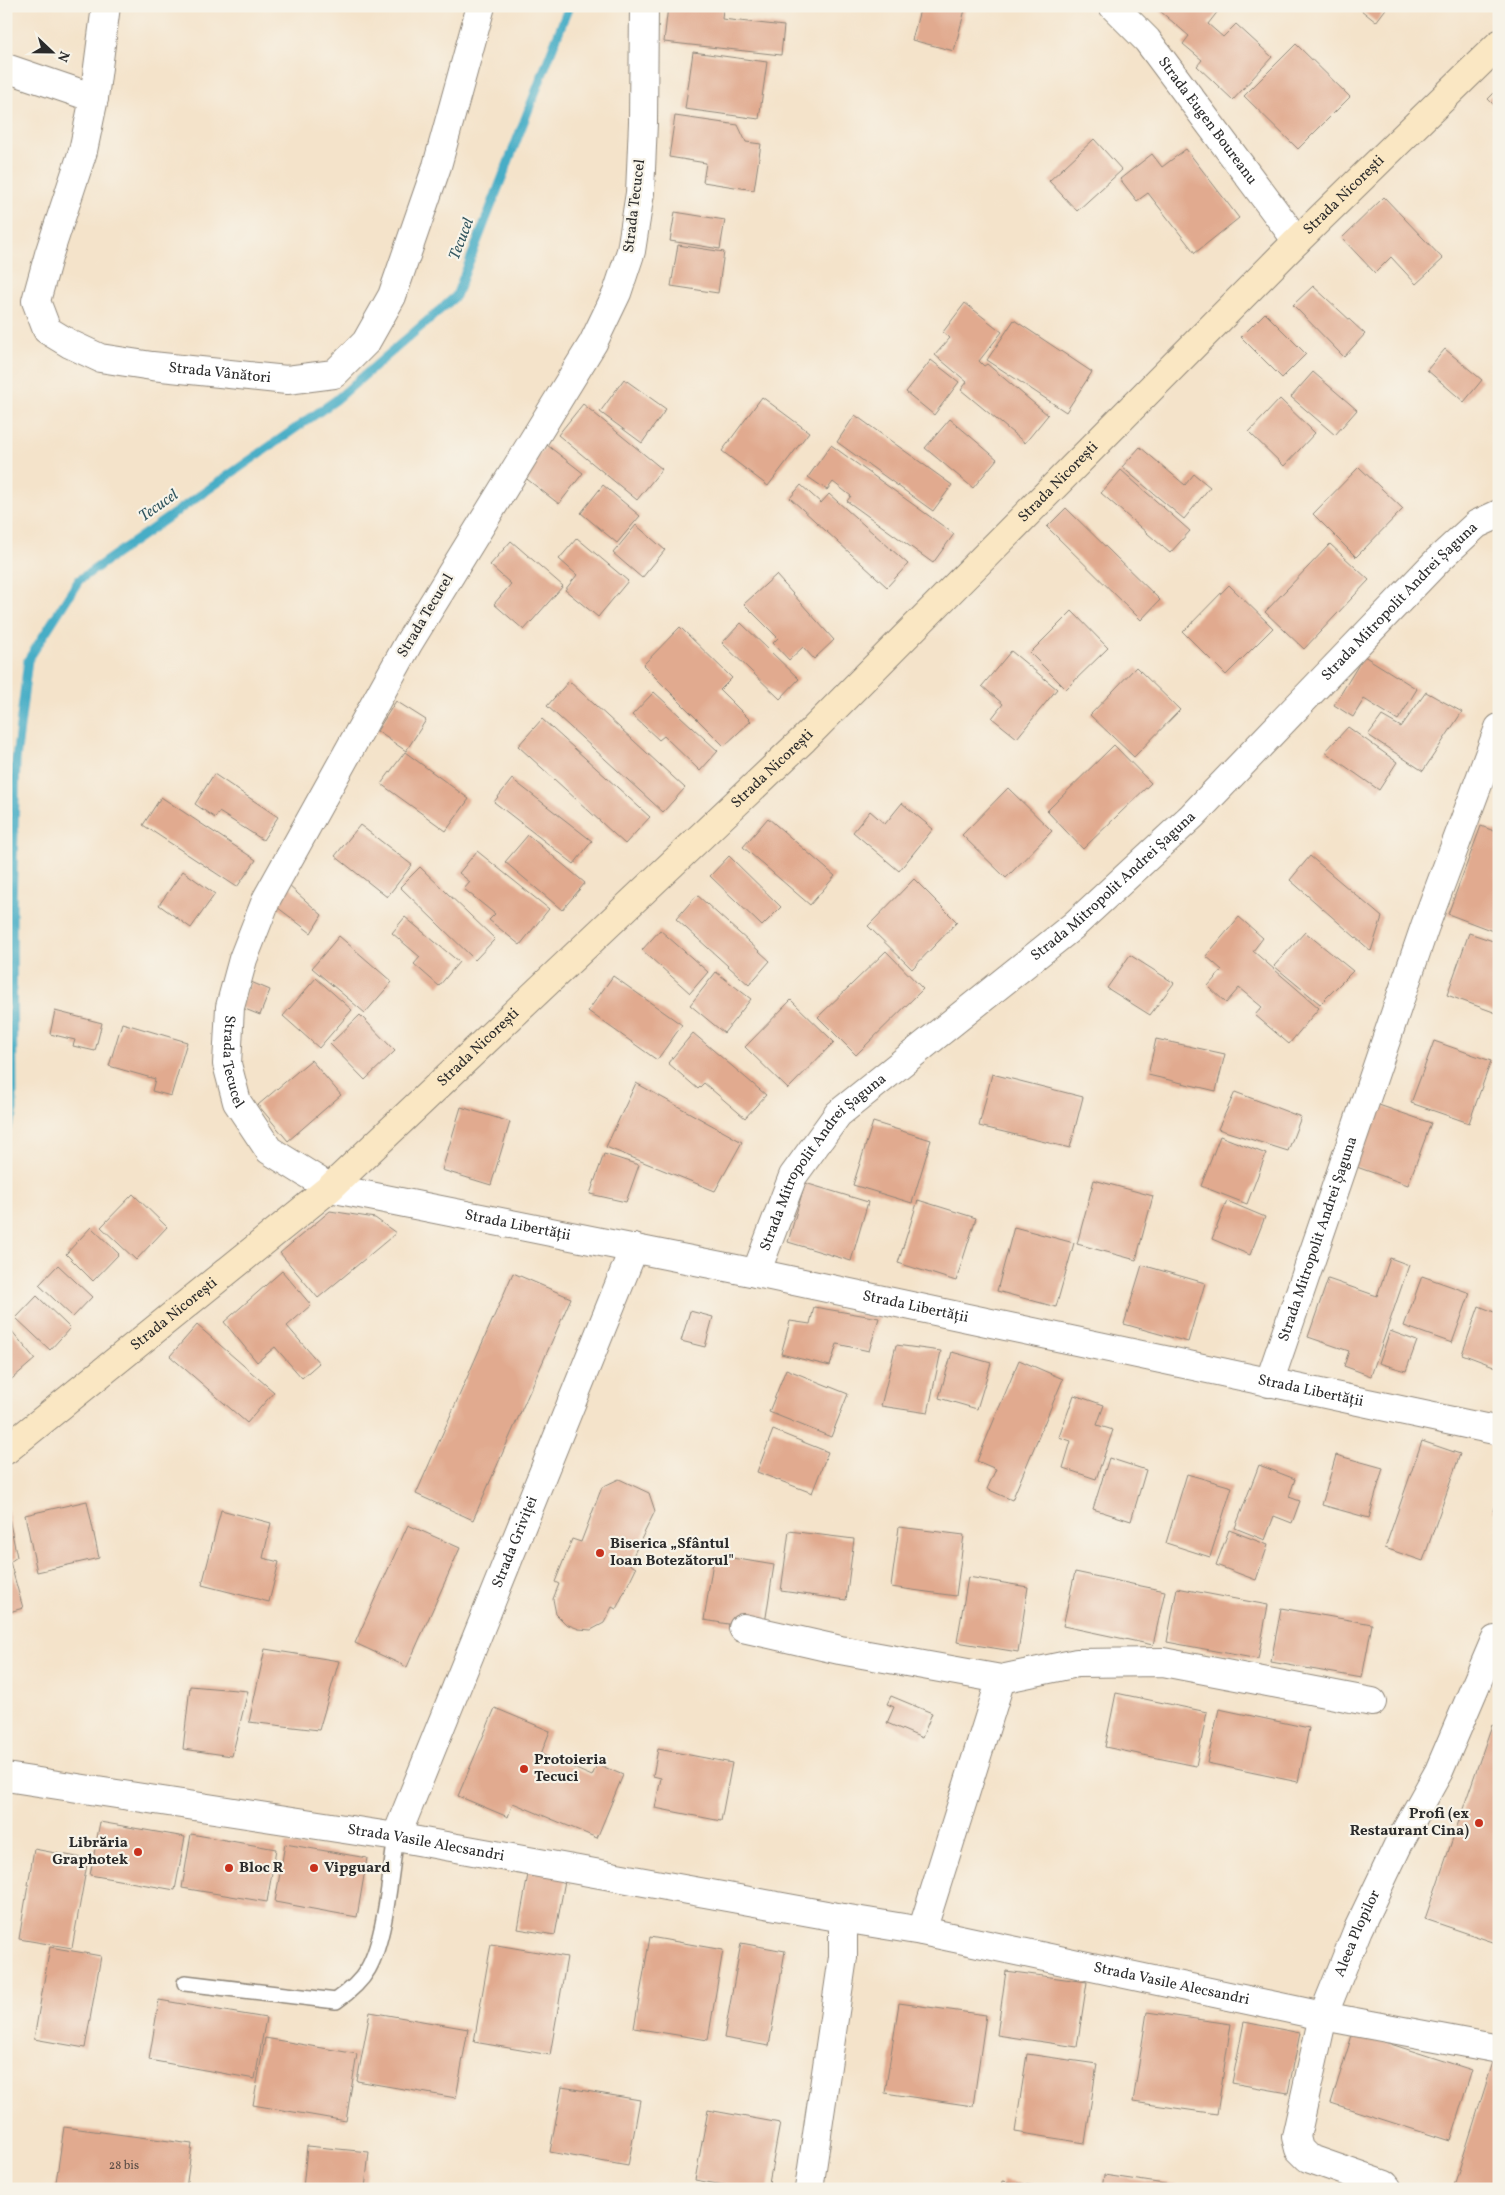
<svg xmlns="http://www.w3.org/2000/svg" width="1505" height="2195" font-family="Vollkorn,serif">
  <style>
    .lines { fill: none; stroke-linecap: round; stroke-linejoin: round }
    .stream { stroke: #46adc6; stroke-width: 9 }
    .building { fill: #e1aa8f }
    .service-casing { stroke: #90877a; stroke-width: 18 }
    .minor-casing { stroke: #90877a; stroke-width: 30 }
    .secondary-casing { stroke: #90877a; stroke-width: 30 }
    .service { stroke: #fff; stroke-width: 15 }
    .minor { stroke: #fff; stroke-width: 28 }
    .secondary { stroke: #fae7c3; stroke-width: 28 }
    .poi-dot { fill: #c8321e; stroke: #f7f3e8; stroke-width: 2 }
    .labels { text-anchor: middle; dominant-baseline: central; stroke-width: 4.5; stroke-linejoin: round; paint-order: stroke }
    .number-label { font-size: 12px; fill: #584b44 }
    .street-label { font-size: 15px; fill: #2b2b2b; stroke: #f7f3e8 }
    .poi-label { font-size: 15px; font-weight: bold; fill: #2b2b2b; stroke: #f7f3e8; text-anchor: start }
    .water-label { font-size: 16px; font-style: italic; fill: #345861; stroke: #f7f3e8 }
  </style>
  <rect width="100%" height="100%" fill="#f7f3e8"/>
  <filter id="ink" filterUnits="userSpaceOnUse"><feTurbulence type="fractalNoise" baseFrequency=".02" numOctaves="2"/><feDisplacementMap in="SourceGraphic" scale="10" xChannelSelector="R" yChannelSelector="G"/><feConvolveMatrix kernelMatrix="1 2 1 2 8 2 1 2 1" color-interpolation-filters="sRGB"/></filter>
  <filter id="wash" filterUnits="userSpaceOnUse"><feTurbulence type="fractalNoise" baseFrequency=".0096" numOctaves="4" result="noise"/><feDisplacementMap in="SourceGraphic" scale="20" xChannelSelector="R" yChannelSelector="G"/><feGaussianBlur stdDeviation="1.12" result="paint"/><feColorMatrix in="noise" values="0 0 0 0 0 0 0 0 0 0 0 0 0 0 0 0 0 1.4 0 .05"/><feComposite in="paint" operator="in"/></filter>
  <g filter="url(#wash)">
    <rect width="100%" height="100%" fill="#f4e3ca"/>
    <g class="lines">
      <path class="stream" d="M 6,1130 L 13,1115 L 12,905 L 16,760 L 28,660 L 79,580 L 336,400 L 456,296 L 569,6"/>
    </g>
    <g id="blocks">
      <path class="building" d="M 668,6 L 697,6 L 723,9 L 722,19 L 784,26 L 781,55 L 664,42 Z
        M 921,6 L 966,6 L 954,51 L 912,40 Z
        M 1164,6 L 1222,6 L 1208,24 L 1223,37 L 1236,24 L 1272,57 L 1233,100 L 1197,66 L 1202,60 L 1183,44 L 1189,36 L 1160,11 Z
        M 1356,6 L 1388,6 L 1376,22 Z
        M 1296,44 L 1350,97 L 1298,149 L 1244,96 Z
        M 693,52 L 767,62 L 759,119 L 685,109 Z
        M 1499,88 L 1499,110 L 1488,99 Z
        M 675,116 L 738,125 L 746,142 L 761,144 L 754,190 L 703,182 L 706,163 L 669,157 Z
        M 1094,139 L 1122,170 L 1077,211 L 1049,181 Z
        M 1186,149 L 1239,218 L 1195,253 L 1148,193 L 1137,201 L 1120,179 L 1152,154 L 1162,167 Z
        M 1384,197 L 1443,259 L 1416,284 L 1391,257 L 1375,273 L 1342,238 Z
        M 675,212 L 725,220 L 720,249 L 670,241 Z
        M 678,245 L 724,252 L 718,293 L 671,286 Z
        M 1313,286 L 1365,334 L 1344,357 L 1293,305 Z
        M 965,303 L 1002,332 L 979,361 L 984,366 L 987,364 L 1048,415 L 1025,443 L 961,390 L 967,382 L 935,355 L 950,338 L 943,332 Z
        M 1265,313 L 1306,354 L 1282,378 L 1241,337 Z
        M 1014,320 L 1092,372 L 1066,412 L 987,360 Z
        M 1445,349 L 1482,380 L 1464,402 L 1427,370 Z
        M 931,360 L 959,382 L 934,415 L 906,392 Z
        M 1313,372 L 1357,410 L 1335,435 L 1291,397 Z
        M 624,379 L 666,409 L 642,443 L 600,412 Z
        M 762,397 L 809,432 L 768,486 L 722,451 Z
        M 1280,399 L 1315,433 L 1284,466 L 1249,432 Z
        M 583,404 L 662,469 L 637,500 L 558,435 Z
        M 855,415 L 952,485 L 933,511 L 837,442 Z
        M 950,419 L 997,459 L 973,488 L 925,448 Z
        M 547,445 L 583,473 L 559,504 L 523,476 Z
        M 831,445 L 954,534 L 933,563 L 847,501 L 851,496 L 833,482 L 827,490 L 808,477 Z
        M 1140,447 L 1185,485 L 1194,474 L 1210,487 L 1184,519 L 1122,467 Z
        M 1359,467 L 1403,509 L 1356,557 L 1313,514 Z
        M 1121,470 L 1190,531 L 1170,553 L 1101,493 Z
        M 603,485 L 640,516 L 617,543 L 581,513 Z
        M 801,485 L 821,503 L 829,494 L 908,564 L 887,587 L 790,498 Z
        M 1066,508 L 1160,600 L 1141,620 L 1047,527 Z
        M 636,525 L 665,550 L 642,578 L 613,553 Z
        M 577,538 L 628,581 L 598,617 L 565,590 L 577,575 L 559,559 Z
        M 511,541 L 563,586 L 524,630 L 494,604 L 511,584 L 490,565 Z
        M 1330,544 L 1369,580 L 1304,649 L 1265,612 Z
        M 776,575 L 834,640 L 814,659 L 803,647 L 789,660 L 773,643 L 778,638 L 744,604 Z
        M 1229,585 L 1273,628 L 1226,675 L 1183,632 Z
        M 1072,611 L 1108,648 L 1066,689 L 1030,653 Z
        M 741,623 L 799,679 L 780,699 L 722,643 Z
        M 680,627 L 732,678 L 720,690 L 751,721 L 724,746 L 643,665 Z
        M 1011,651 L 1057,689 L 1017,738 L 992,718 L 1003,704 L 982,686 Z
        M 1364,656 L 1417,689 L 1398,720 L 1364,699 L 1353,717 L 1334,705 Z
        M 1136,667 L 1180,710 L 1134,757 L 1090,715 Z
        M 569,681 L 685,788 L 663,812 L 547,706 Z
        M 654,692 L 718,751 L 700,771 L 664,736 L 659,740 L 632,715 Z
        M 1426,692 L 1462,712 L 1423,771 L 1368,735 L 1382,716 L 1401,727 Z
        M 396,701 L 426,720 L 406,751 L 377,731 Z
        M 542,719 L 650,817 L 625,844 L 518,746 Z
        M 1348,727 L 1397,762 L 1379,790 L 1325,752 Z
        M 1114,745 L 1151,783 L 1083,849 L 1047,811 Z
        M 405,752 L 469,799 L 446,831 L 381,784 Z
        M 214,774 L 278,817 L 263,840 L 219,812 L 215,818 L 195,804 Z
        M 512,779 L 592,841 L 574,864 L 494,802 Z
        M 1008,788 L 1052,831 L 1006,878 L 962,835 Z
        M 161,797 L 256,860 L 237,887 L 143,825 Z
        M 902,803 L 933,829 L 899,871 L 853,832 L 870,811 L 885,824 Z
        M 768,818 L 835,876 L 810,905 L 743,847 Z
        M 360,825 L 412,865 L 387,897 L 335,856 Z
        M 1481,826 L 1499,833 L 1498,933 L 1448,914 Z
        M 528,835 L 585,883 L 562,910 L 505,862 Z
        M 477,851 L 549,909 L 520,945 L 489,920 L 495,914 L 464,889 L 470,882 L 459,873 Z
        M 729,856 L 781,907 L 762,926 L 710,876 Z
        M 1310,856 L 1382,917 L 1371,951 L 1290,880 Z
        M 420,867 L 495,939 L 475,960 L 400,887 Z
        M 183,871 L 215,894 L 191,928 L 159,905 Z
        M 914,879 L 957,922 L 912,969 L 868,926 Z
        M 289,886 L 322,915 L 311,933 L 277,907 Z
        M 697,895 L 770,961 L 749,985 L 676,919 Z
        M 405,917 L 459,962 L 439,986 L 414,964 L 420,957 L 392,933 Z
        M 1239,917 L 1263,938 L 1253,951 L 1319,1008 L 1289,1044 L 1255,1015 L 1262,1007 L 1239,988 L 1226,1003 L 1208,986 L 1222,970 L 1206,956 Z
        M 660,930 L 708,972 L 690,993 L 642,950 Z
        M 1305,932 L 1353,971 L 1320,1004 L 1274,966 Z
        M 1469,933 L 1499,943 L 1499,1014 L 1447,995 Z
        M 339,936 L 392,982 L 365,1013 L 312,968 Z
        M 886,951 L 923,989 L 856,1055 L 818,1017 Z
        M 1130,955 L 1174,983 L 1150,1015 L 1107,988 Z
        M 716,972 L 751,999 L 724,1033 L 690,1005 Z
        M 613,976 L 682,1025 L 657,1060 L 588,1011 Z
        M 316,978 L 352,1010 L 319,1048 L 283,1016 Z
        M 251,982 L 270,990 L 260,1015 L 240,1007 Z
        M 791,1000 L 834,1042 L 788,1089 L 745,1047 Z
        M 55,1011 L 102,1023 L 95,1051 L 73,1046 L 75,1040 L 50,1034 Z
        M 360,1015 L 395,1051 L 365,1080 L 330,1044 Z
        M 122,1023 L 187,1042 L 171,1096 L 152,1091 L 155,1079 L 109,1066 Z
        M 693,1033 L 766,1095 L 745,1118 L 704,1083 L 698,1089 L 668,1063 Z
        M 1156,1039 L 1225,1054 L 1216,1091 L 1148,1075 Z
        M 1434,1041 L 1491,1061 L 1469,1123 L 1411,1103 Z
        M 311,1060 L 341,1095 L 288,1141 L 258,1105 Z
        M 992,1074 L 1083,1097 L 1070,1148 L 979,1126 Z
        M 636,1083 L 742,1142 L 715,1191 L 606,1147 Z
        M 1235,1092 L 1301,1117 L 1288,1151 L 1218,1129 Z
        M 1373,1103 L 1431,1123 L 1408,1185 L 1351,1165 Z
        M 461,1107 L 510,1122 L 491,1185 L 442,1170 Z
        M 873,1122 L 931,1140 L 912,1203 L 853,1185 Z
        M 1220,1136 L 1266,1154 L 1247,1204 L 1201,1186 Z
        M 604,1154 L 639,1165 L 626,1202 L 590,1194 Z
        M 1094,1180 L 1153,1196 L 1136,1260 L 1077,1244 Z
        M 805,1183 L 868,1202 L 851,1261 L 788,1242 Z
        M 133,1194 L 167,1227 L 136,1260 L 101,1227 Z
        M 918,1200 L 976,1218 L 956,1281 L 898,1263 Z
        M 1227,1201 L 1265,1217 L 1250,1255 L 1212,1239 Z
        M 330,1211 L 375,1218 L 396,1233 L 318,1298 L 280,1253 Z
        M 91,1227 L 119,1254 L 93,1281 L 66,1254 Z
        M 1014,1227 L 1074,1243 L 1056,1307 L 997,1291 Z
        M 1390,1258 L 1409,1265 L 1371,1376 L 1344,1366 L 1349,1351 L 1308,1337 L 1328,1279 L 1377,1296 Z
        M 58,1265 L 92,1297 L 73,1317 L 39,1285 Z
        M 1142,1265 L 1205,1283 L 1188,1342 L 1124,1324 Z
        M 282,1271 L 311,1305 L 287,1326 L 319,1363 L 302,1378 L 275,1347 L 257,1362 L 224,1322 Z
        M 513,1273 L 571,1298 L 473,1520 L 416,1494 Z
        M 1422,1276 L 1470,1293 L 1452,1343 L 1404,1326 Z
        M 37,1296 L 70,1328 L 50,1350 L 16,1318 Z
        M 1479,1306 L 1499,1314 L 1499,1368 L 1462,1354 Z
        M 814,1307 L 879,1318 L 869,1351 L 837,1344 L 830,1366 L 781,1354 L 790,1321 L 810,1324 Z
        M 690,1311 L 713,1317 L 705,1347 L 681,1341 Z
        M 6,1324 L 35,1359 L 6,1384 Z
        M 197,1325 L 274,1392 L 247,1423 L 170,1356 Z
        M 1390,1331 L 1417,1341 L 1406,1371 L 1379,1363 Z
        M 896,1345 L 941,1351 L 928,1413 L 881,1406 Z
        M 952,1352 L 991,1363 L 977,1409 L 939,1398 Z
        M 1019,1360 L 1063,1379 L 1012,1500 L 987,1489 L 996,1469 L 977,1461 Z
        M 786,1369 L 848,1394 L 831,1437 L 769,1412 Z
        M 1074,1395 L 1104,1405 L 1097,1425 L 1113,1430 L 1096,1479 L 1063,1468 L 1071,1441 L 1059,1437 Z
        M 773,1430 L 828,1452 L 812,1493 L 757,1472 Z
        M 1422,1441 L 1460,1454 L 1423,1561 L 1385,1548 Z
        M 1336,1455 L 1383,1468 L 1369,1518 L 1322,1505 Z
        M 1109,1458 L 1146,1470 L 1131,1521 L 1093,1509 Z
        M 1259,1465 L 1295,1479 L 1289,1497 L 1300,1501 L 1292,1523 L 1274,1516 L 1265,1540 L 1235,1528 Z
        M 1187,1474 L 1232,1487 L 1210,1557 L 1166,1543 Z
        M 619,1479 L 649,1493 L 655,1511 L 629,1564 L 636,1568 L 616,1609 L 612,1607 L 604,1623 L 591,1630 L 579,1629 L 566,1624 L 556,1614 L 553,1599 L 559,1584 L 555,1582 L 572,1539 L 581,1542 L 602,1487 Z
        M 1498,1494 L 1499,1494 L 1499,1513 L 1493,1511 Z
        M 87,1501 L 99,1558 L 37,1572 L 25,1515 Z
        M 6,1504 L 17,1557 L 10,1562 L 23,1608 L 6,1613 Z
        M 221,1510 L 271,1523 L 263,1558 L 279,1562 L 269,1602 L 202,1585 Z
        M 408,1525 L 460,1548 L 407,1667 L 355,1643 Z
        M 899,1527 L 964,1535 L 956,1596 L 891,1587 Z
        M 1229,1530 L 1268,1545 L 1256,1580 L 1216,1565 Z
        M 789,1531 L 854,1539 L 846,1600 L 781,1591 Z
        M 714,1555 L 774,1565 L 764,1630 L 704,1620 Z
        M 1075,1572 L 1165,1591 L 1153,1645 L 1063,1626 Z
        M 968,1577 L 1028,1587 L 1018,1652 L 957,1642 Z
        M 1177,1588 L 1268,1605 L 1258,1659 L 1167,1642 Z
        M 1281,1608 L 1372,1624 L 1362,1678 L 1271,1662 Z
        M 265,1649 L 339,1661 L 319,1730 L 249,1722 Z
        M 190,1686 L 248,1691 L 232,1756 L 183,1749 Z
        M 1116,1693 L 1207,1712 L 1196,1766 L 1105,1747 Z
        M 891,1696 L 932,1713 L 922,1738 L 887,1723 L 894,1707 L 887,1704 Z
        M 495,1708 L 550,1731 L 541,1754 L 592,1776 L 597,1764 L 623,1775 L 597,1838 L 513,1803 L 508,1817 L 458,1796 Z
        M 1219,1709 L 1309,1728 L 1298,1782 L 1207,1763 Z
        M 1492,1725 L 1499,1728 L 1499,1944 L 1425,1919 Z
        M 658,1749 L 732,1763 L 721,1821 L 655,1808 L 661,1778 L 653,1776 Z
        M 100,1822 L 185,1837 L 175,1890 L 90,1875 Z
        M 191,1834 L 276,1849 L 267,1902 L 182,1888 Z
        M 285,1844 L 367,1858 L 357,1917 L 275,1902 Z
        M 34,1849 L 88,1859 L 72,1948 L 19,1939 Z
        M 529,1869 L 566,1875 L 555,1935 L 518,1929 Z
        M 650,1937 L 723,1950 L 708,2040 L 634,2028 Z
        M 741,1943 L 785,1951 L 769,2046 L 724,2038 Z
        M 491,1944 L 567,1957 L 550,2055 L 474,2042 Z
        M 50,1947 L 101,1956 L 85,2048 L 34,2039 Z
        M 1006,1971 L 1087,1982 L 1077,2047 L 997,2035 Z
        M 159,2000 L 266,2018 L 255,2079 L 149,2060 Z
        M 899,2003 L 986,2015 L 973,2106 L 885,2093 Z
        M 370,2012 L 468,2029 L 456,2098 L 357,2081 Z
        M 1147,2012 L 1231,2024 L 1217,2114 L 1133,2102 Z
        M 1244,2022 L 1300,2033 L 1288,2093 L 1232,2083 Z
        M 1353,2032 L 1472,2070 L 1450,2141 L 1331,2103 Z
        M 265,2038 L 357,2054 L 346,2121 L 253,2105 Z
        M 1027,2054 L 1097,2064 L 1085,2143 L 1015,2132 Z
        M 1494,2059 L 1499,2060 L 1499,2189 L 1453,2189 Z
        M 562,2087 L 640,2100 L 628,2166 L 550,2152 Z
        M 708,2110 L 780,2123 L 768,2189 L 746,2189 L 695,2180 Z
        M 64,2127 L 192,2144 L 186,2189 L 55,2189 Z
        M 307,2146 L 369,2152 L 365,2189 L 303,2189 Z
        M 1104,2175 L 1192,2188 L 1192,2189 L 1102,2189 Z
        M 1002,2181 L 1050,2188 L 1050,2189 L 1001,2189 Z"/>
    </g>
  </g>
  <g filter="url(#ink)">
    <use href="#blocks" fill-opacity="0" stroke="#90877a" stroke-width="1"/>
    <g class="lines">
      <g class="service-casing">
        <path id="service" d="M 185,1983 L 336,2001 C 349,1992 360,1983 368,1969 C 386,1937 390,1874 396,1837"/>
      </g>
      <g class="minor-casing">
        <g id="minor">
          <path id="s1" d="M 106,6 L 94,98 L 83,151 L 49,254 L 36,301 L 47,330 L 70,344 L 100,358 L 152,366 L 287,380 L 334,374 L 366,342 L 392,296 L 437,166 L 481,6"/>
          <path id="s2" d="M 644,6 L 643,122 L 640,193 L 631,251 L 617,293 L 593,343 L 408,644 L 267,898 L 243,959 L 230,1007 L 227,1064 L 237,1102 L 269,1150 L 330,1188 L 756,1273 L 1499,1431"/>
          <path id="s3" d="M 1113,6 L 1147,40 L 1297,241"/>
          <path d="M 6,68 L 94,98"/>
          <path id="s4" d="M 756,1273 L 793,1176 L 838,1114 L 1073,926 L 1192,816 L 1438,560 L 1477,524 L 1499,514"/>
          <path id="s5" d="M 1269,1383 L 1425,926 L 1499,728"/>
          <path d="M 743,1628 L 840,1650 L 1001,1679 L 1077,1663 L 1163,1662 L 1372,1702"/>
          <path id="s6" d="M 6,1777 L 396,1837 L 843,1918 L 922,1931 L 1323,2016 L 1499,2049"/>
          <path id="s7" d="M 396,1837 L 634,1248"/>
          <path d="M 922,1931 L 1001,1679"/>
          <path d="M 809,2189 L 843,1957 L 843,1918"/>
          <path id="s8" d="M 1388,2189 L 1385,2185 L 1308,2158 L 1299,2149 L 1296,2137 L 1323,2016 L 1358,1929 L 1399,1843 L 1439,1771 L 1495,1640"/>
        </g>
      </g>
      <g class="secondary-casing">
        <g id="secondary">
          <path id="s9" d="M 6,1450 L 330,1188 L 804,739 L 1297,241 L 1499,44"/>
        </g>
      </g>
      <use href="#service" class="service"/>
      <use href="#minor" class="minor"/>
      <use href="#secondary" class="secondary"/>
    </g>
  </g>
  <g class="poi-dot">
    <circle cx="600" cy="1553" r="5"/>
    <circle cx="524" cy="1769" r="5"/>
    <circle cx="1479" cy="1823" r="5"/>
    <circle cx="138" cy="1852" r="5"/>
    <circle cx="229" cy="1868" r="5"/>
    <circle cx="314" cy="1868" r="5"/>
  </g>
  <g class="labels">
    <g class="number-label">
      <text x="124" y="2166">28 bis</text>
    </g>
    <g class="street-label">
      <text stroke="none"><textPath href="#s3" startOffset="149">Strada Eugen Boureanu</textPath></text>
      <text stroke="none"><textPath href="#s9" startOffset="1836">Strada Nicorești</textPath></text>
      <text transform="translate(635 206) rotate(-83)">Strada Tecucel</text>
      <text stroke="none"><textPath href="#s1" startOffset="516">Strada Vânători</textPath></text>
      <text stroke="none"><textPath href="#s9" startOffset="1431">Strada Nicorești</textPath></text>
      <text stroke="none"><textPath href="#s4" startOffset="942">Strada Mitropolit Andrei Șaguna</textPath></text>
      <text transform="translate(426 616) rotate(-59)">Strada Tecucel</text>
      <text stroke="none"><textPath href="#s9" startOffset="1026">Strada Nicorești</textPath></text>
      <text stroke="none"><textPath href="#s4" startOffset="538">Strada Mitropolit Andrei Șaguna</textPath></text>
      <text stroke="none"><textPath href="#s9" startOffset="621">Strada Nicorești</textPath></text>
      <text stroke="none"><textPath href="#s2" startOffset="1160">Strada Tecucel</textPath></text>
      <text stroke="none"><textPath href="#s4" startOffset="132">Strada Mitropolit Andrei Șaguna</textPath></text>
      <text stroke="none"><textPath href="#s2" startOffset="1522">Strada Libertății</textPath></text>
      <text stroke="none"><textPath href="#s5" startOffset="152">Strada Mitropolit Andrei Șaguna</textPath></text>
      <text stroke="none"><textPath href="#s2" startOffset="1928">Strada Libertății</textPath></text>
      <text stroke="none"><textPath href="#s9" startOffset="216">Strada Nicorești</textPath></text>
      <text stroke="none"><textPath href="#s2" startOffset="2332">Strada Libertății</textPath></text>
      <text stroke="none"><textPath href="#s7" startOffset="318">Strada Griviței</textPath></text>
      <text stroke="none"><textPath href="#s6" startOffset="425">Strada Vasile Alecsandri</textPath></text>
      <text stroke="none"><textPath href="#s8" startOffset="325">Aleea Plopilor</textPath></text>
      <text stroke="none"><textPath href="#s6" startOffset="1184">Strada Vasile Alecsandri</textPath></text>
    </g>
    <g class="poi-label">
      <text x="610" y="1544">Biserica „Sfântul<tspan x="610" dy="17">Ioan Botezătorul"</tspan></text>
      <text x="534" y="1760">Protoieria<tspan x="534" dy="17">Tecuci</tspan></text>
      <text x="1469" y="1814" text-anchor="end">Profi (ex<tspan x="1469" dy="17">Restaurant Cina)</tspan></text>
      <text x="128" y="1843" text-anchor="end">Librăria<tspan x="128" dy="17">Graphotek</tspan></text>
      <text x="239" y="1868">Bloc R</text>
      <text x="324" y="1868">Vipguard</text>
    </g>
    <g class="water-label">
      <text transform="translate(462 239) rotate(-69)">Tecucel</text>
      <text transform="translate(159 506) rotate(-35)">Tecucel</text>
    </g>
  </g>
  <rect width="1505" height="2195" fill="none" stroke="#f7f3e8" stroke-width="25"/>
  <g transform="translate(52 52) rotate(112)" stroke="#f7f3e8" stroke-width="4" paint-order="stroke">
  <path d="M0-4L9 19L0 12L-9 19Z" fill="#2b2b2b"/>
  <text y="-8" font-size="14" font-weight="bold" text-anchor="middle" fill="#2b2b2b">N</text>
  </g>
</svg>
